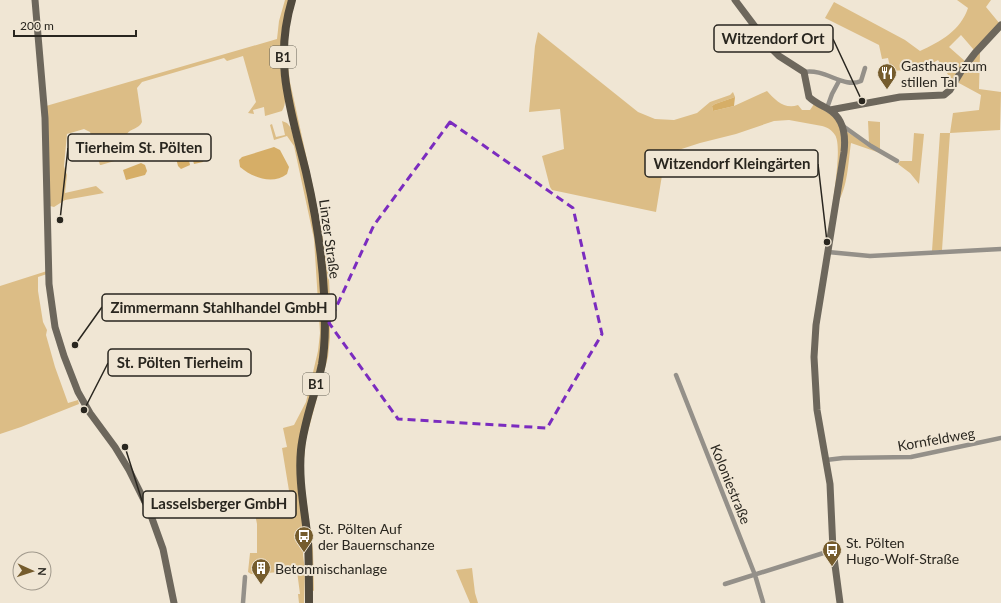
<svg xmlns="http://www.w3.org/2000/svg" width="1001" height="603" font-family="Lato,sans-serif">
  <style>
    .green { fill: #dcbd86 }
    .water { fill: #d6ae67 }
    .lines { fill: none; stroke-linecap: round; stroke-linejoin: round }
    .street { stroke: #949089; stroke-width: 4.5 }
    .secondary { stroke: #6d675c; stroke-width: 7 }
    .primary { stroke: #514a3d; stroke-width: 8 }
    .marked { fill: none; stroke: #7b2cbf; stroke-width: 3; stroke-dasharray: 8 5; stroke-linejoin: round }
    .labels { text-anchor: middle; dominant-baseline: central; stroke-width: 4; stroke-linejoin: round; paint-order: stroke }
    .shield { fill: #f0e6d4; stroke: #656055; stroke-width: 1 }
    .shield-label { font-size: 13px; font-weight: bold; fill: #29261f }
    .poi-label { font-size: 14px; fill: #29261f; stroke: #f0e6d4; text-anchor: start }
    .street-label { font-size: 14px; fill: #29261f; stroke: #f0e6d4 }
    .leader { fill: none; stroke: #29261f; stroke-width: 1.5 }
    .callout-dot { fill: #29261f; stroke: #f0e6d4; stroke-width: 1.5 }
    .callout { fill: #f0e6d4; stroke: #29261f; stroke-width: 1.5 }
    .callout-label { font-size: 15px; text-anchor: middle; font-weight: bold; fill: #29261f }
  </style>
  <rect width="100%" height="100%" fill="#f0e6d4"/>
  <path class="green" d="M 285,0 L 290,0 C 286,23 279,51 281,74 C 282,86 289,100 282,111 L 265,116 L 264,107 L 253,110 L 254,114 L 248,113 L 256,102 L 243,56 L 227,61 L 224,58 L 142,82 L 137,88 L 142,122 C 139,129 131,128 127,134 C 123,142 132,149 128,157 L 101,165 L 100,165 L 90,132 L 84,129 L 67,134 L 64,166 L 67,175 L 65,193 L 96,186 L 104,193 L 65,200 L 54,207 L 50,206 L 46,106 L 277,39 L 279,21 Z
    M 957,0 L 991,0 L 986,7 L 1000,24 L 974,50 L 961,35 L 949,47 L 966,62 L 953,82 L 938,60 L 922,69 L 891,71 L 888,58 L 882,59 L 879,45 L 825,18 L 834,2 L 905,40 L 920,51 C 940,42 961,30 968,8 Z
    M 289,29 L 287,58 L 290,82 L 313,187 L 324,244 L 329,280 L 330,299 L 330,337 L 328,357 L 306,439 L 304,459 L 304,482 L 313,549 L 314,591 L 312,590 L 302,458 L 327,318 L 295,114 L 286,70 Z
    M 538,32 L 638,112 L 655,119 L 674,120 L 697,113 L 710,102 L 730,95 L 733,92 L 735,97 L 715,104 L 712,106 L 713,111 L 734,106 L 767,91 C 775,100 785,110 798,105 L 802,110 L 810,110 L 814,104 L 836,118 L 843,137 L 833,204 C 834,189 842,146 835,135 C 832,130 827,127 822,126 L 789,120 L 774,121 L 736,134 L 700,143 L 663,155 L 664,163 L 656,212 L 552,190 L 550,187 L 542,156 L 564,149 L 560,109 L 529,112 L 535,46 Z
    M 979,52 L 980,53 L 979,89 L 1001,92 L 1000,130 L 950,133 L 942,250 L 932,251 L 940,133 L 950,133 L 953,113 L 979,110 L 981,95 L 957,82 Z
    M 282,121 L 287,123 L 291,128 L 306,185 L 321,274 L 321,354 L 303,424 L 304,540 L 303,555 L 305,570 L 304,603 L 299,603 L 298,594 L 300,594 L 297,571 L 251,574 L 248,572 L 250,553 L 257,553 L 257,524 L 255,514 L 292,509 L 282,448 L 287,447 L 283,428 L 294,425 L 306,402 L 318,351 L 320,333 L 314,239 L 294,146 L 287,136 L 274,140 L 270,125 L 272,124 L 276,137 L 285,135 Z
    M 868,121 L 880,122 L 880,150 L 869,143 Z
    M 846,131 L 880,153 L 851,143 C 848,163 848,187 837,204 Z
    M 914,133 L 924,134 L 919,184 L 910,173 L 898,164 L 900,161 L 912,161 Z
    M 47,271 L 47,274 L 38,277 L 38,291 L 43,322 L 47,330 L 46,335 L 55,367 L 68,403 L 78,400 L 79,404 L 21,427 L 0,434 L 0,286 Z
    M 472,568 L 475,593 L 478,603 L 470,603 L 456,570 Z"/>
  <path class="water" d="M 735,97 L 734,106 L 713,111 L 712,106 L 715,104 Z
    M 199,146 L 202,148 L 204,160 L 203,162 L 194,164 L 190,150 Z
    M 274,147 L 280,150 L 289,167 L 287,174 C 273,185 253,178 240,167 L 239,160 L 242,157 Z
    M 184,150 L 187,152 L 190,165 L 181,169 L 178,166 L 175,154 Z
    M 141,163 L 145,165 L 147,171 L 145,175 L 126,180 L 123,170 Z"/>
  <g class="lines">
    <path class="street" d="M 804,72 C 825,68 844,89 861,81 L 865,68
      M 827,108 L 832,94 L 839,81
      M 843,126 L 871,146 L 897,161
      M 828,252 L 870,256 L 1001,249
      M 676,375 L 755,575 L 763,602
      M 826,460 L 843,458 L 911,457 L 1001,438
      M 725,584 L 833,550
      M 243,603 L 245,577"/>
    <path class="secondary" d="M 35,0 L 45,118 L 49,284 L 55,327 L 64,356 L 78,392 L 90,413 L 115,447 L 129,470 L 149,510 L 163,549 L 174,603
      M 735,0 L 771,48 L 779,56 L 804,72 L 809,97 C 814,102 821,105 828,109 C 844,118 846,135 844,152 L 816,325 L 814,357 L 817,410 L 830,484 L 833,550 L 840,603
      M 830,110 L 900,97 L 944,95 L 950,90 L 962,70 L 975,53 L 1001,25"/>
    <path class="primary" d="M 292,0 C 273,62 291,111 306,172 C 315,211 322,253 324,293 C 325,316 326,341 322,364 C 316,393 304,420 301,450 C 298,481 305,511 308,542 C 309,562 309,583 309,603"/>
  </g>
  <path class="marked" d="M 450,122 L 573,208 L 602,334 L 547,428 L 398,419 L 329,323 L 374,225 Z"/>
  <defs>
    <g id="restaurant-pin" transform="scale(1)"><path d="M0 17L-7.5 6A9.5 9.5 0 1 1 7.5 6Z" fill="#755c2d" stroke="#f0e6d4"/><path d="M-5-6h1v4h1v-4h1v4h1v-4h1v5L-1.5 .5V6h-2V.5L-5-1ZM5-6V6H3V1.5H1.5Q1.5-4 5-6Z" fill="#fff"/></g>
    <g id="bus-pin" transform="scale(1)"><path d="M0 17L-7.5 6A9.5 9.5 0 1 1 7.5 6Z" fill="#755c2d" stroke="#f0e6d4"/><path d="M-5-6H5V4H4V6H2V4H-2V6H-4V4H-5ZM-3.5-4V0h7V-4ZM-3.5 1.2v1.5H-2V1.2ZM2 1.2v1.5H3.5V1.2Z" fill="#fff"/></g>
    <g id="building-pin" transform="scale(1)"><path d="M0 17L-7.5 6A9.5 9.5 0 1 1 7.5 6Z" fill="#755c2d" stroke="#f0e6d4"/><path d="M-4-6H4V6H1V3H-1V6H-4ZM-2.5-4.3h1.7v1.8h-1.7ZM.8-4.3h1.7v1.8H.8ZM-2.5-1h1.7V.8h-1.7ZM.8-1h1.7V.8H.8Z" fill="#fff"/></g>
  </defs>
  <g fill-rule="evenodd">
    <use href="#restaurant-pin" x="887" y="73"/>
    <use href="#bus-pin" x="304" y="536"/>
    <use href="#bus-pin" x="832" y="550"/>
    <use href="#building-pin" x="261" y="568"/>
  </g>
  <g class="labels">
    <g class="shield">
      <rect x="270" y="46" width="26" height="22" rx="3"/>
      <rect x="303" y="373" width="26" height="22" rx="3"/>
    </g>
    <g class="shield-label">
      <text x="283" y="57">B1</text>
      <text x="316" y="384">B1</text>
    </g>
    <g class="poi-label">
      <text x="901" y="65">Gasthaus zum<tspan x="901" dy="16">stillen Tal</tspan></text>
      <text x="318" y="528">St. Pölten Auf<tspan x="318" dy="16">der Bauernschanze</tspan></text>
      <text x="846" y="542">St. Pölten<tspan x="846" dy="16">Hugo-Wolf-Straße</tspan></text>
      <text x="275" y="568">Betonmischanlage</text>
    </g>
    <g class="street-label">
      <text transform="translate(330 239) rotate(82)">Linzer Straße</text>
      <text transform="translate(936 439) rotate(-10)">Kornfeldweg</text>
      <text transform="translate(731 484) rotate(68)">Koloniestraße</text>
    </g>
  </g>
  <path class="leader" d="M862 101L833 39M60 220L68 148M827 242L818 164M75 345L102 307M84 410L108 363M125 447L143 504"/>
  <g class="callout-dot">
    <circle cx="862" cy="101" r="4"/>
    <circle cx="60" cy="220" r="4"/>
    <circle cx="827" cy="242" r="4"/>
    <circle cx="75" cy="345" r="4"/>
    <circle cx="84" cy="410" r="4"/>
    <circle cx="125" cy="447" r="4"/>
  </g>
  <g class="callout">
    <rect x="714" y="25" width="119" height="27" rx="4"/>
    <rect x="68" y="134" width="143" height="27" rx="4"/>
    <rect x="645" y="150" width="173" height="27" rx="4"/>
    <rect x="102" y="294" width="234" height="27" rx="4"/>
    <rect x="108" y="349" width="143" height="27" rx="4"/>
    <rect x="143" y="491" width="153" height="27" rx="4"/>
  </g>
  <g class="callout-label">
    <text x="773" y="44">Witzendorf Ort</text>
    <text x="139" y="153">Tierheim St. Pölten</text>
    <text x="732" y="169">Witzendorf Kleingärten</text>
    <text x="219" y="313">Zimmermann Stahlhandel GmbH</text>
    <text x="180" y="368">St. Pölten Tierheim</text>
    <text x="219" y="509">Lasselsberger GmbH</text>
  </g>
  <g transform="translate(32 571) rotate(93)"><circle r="19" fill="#f0e6d4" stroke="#a0998c"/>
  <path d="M0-3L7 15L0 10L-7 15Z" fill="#755c2d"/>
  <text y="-6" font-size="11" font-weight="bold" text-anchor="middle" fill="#29261f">N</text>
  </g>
  <path d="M14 30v6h122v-6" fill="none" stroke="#29261f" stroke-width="2"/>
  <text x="20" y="30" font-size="12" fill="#29261f" stroke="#f0e6d4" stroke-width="3" paint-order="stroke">200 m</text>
</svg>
